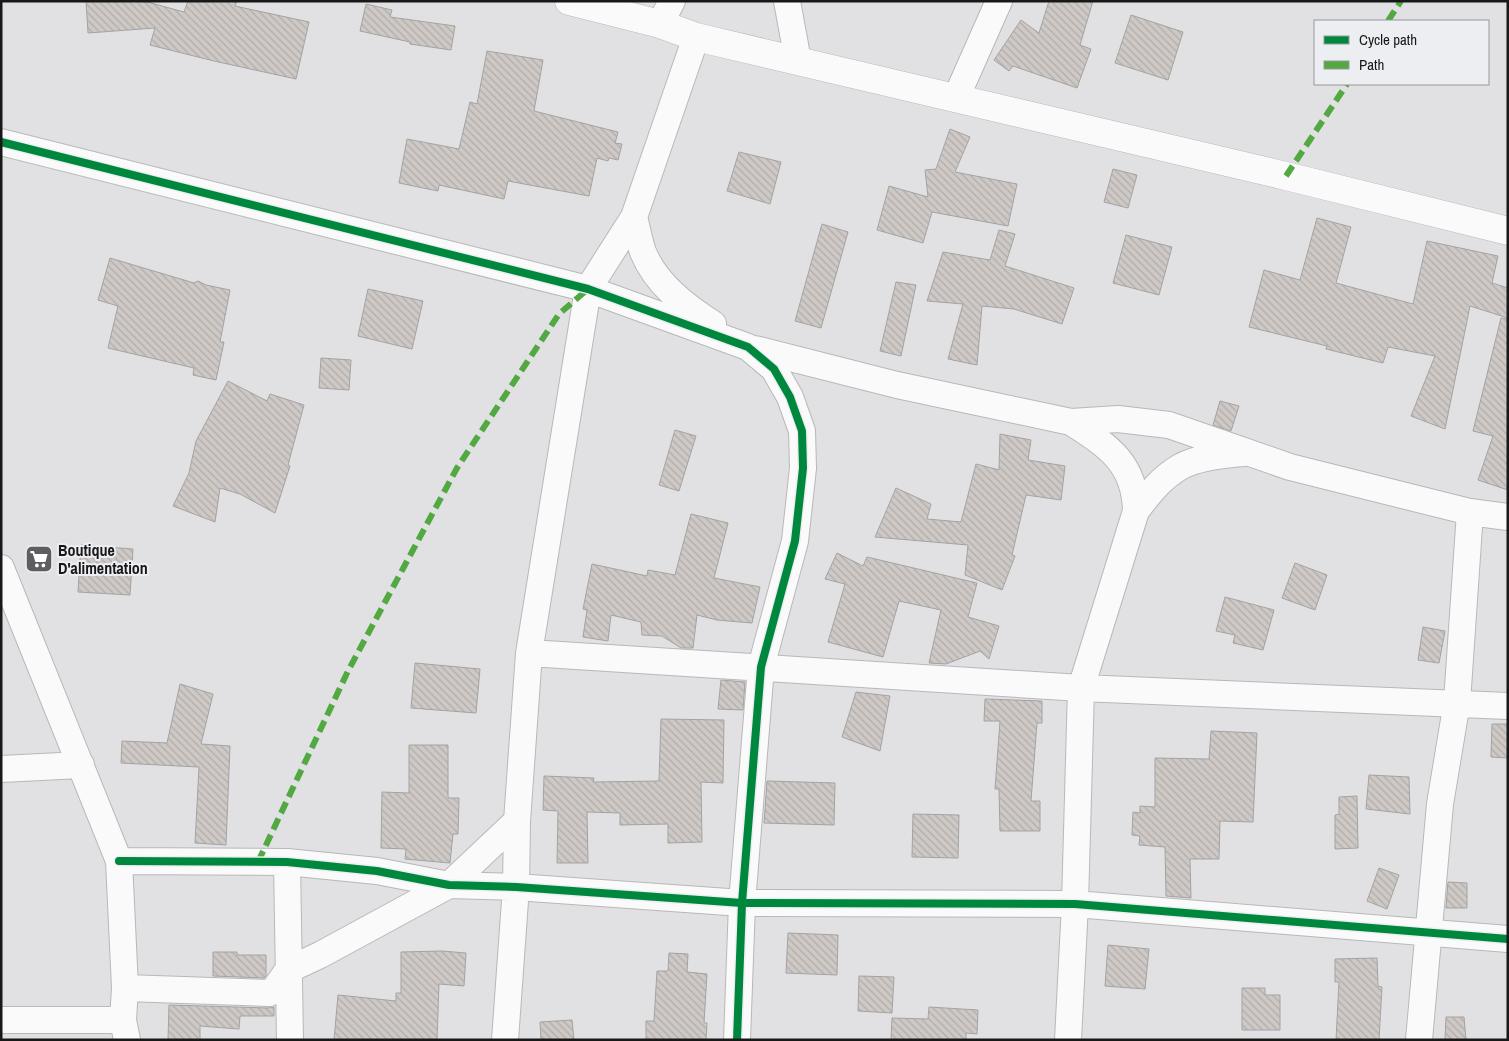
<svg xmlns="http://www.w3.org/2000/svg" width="1509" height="1041" font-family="'Archivo Narrow',sans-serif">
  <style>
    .building { fill: url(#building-back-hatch); stroke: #a3a3a4 }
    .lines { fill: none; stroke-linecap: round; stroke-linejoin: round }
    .minor-casing { stroke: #b8b8ba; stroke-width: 28 }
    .secondary-casing { stroke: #b8b8ba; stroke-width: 29 }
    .minor { stroke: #fafafb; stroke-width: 26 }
    .secondary { stroke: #fafafb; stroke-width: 28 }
    .quiet { stroke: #52a942; stroke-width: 6; stroke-dasharray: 12 6; stroke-linecap: butt }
    .cycleway-casing { stroke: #edeef2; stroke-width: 11 }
    .cycleway { stroke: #00873e; stroke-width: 8 }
    .labels { text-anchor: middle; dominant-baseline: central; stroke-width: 4; stroke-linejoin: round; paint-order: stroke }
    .poi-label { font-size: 16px; font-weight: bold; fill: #181819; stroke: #edeef2; text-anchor: start }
  </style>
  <defs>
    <pattern id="building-back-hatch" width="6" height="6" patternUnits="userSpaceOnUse" patternTransform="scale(1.25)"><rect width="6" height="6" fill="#cfc9c6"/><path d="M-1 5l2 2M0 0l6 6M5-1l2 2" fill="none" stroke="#b1acaa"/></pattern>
  </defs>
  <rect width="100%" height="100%" fill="#e1e1e4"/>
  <path class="building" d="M 86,1 L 144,1 L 184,12 L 188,1 L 237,1 L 235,6 L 309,22 L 296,79 L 214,61 L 150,45 L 155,28 L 88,33 Z
    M 1049,1 L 1093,1 L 1080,45 L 1091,49 L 1077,88 L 1013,66 L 1009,71 L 994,60 L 1021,20 L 1039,33 Z
    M 366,4 L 392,10 L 390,17 L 455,26 L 451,50 L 410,44 L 410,42 L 360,31 Z
    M 1131,15 L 1183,32 L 1168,80 L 1115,63 Z
    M 487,51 L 543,60 L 534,111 L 618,132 L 615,143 L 622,144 L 618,160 L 609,158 L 608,161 L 597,158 L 589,196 L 508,181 L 504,199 L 439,185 L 438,191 L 399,183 L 407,139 L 459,149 L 470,102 L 477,104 Z
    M 950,129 L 970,137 L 955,172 L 1017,184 L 1008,226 L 932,212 L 923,243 L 877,230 L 889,186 L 928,197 L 925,170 L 936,169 Z
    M 739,152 L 781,162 L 770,204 L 727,191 Z
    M 1113,169 L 1137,175 L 1128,208 L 1104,202 Z
    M 1317,218 L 1351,227 L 1336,283 L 1413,304 L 1427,241 L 1498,256 L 1492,283 L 1508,288 L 1508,318 L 1470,306 L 1445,429 L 1411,416 L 1435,356 L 1388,347 L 1383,363 L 1326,349 L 1327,346 L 1249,327 L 1264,270 L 1300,280 Z
    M 822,224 L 848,232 L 821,328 L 795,321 Z
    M 999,230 L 1015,234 L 1005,266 L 1074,288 L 1062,324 L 1014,309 L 982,306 L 977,365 L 948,359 L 963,304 L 927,301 L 943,252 L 990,260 Z
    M 1126,235 L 1172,247 L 1159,295 L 1113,283 Z
    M 110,258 L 194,283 L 198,281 L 206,285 L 230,290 L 220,342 L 224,342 L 216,380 L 193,375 L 194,368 L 108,348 L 118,306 L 98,300 Z
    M 896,282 L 916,285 L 901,356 L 880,351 Z
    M 368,289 L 423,301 L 412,349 L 358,336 Z
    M 1501,318 L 1508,319 L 1508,490 L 1478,480 L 1493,436 L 1473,431 Z
    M 321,358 L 351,360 L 349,390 L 319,388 Z
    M 228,381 L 267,401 L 270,394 L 304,405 L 288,465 L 290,466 L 275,513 L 240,494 L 220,488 L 215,522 L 173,506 L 189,473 L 196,441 Z
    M 1220,401 L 1239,406 L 1231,431 L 1213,425 Z
    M 675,430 L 696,436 L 679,491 L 659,485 Z
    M 1000,434 L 1031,440 L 1028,460 L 1065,466 L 1061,500 L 1026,495 L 1012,555 L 1015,556 L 1002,590 L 965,575 L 968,545 L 875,537 L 896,488 L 931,504 L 927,519 L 961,522 L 976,464 L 999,470 Z
    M 691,514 L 728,523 L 714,578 L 760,587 L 752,623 L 717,620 L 697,615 L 693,648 L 681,648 L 662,636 L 642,635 L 641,622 L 611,615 L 608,641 L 583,637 L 587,610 L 583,609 L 592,564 L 647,576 L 648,570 L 675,575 Z
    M 81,545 L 133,549 L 130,595 L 78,592 Z
    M 837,553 L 863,566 L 867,557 L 977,583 L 968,617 L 999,626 L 989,659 L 980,651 L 946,664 L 929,663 L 941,610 L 899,601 L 883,657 L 828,642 L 845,584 L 825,579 Z
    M 1295,563 L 1327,575 L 1315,610 L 1282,598 Z
    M 1225,597 L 1274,610 L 1263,650 L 1233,643 L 1235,635 L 1216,631 Z
    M 1423,627 L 1445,631 L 1439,663 L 1418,660 Z
    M 415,663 L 480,669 L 476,713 L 411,708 Z
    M 721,680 L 745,682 L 743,710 L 718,709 Z
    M 180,684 L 213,694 L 201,744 L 230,746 L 226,845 L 195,843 L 199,767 L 121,763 L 122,741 L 167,743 Z
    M 856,692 L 890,696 L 880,751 L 842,737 Z
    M 985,699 L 1042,701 L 1042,723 L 1037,723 L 1031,801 L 1040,801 L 1040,831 L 1000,831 L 999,789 L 995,789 L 1000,721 L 984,721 Z
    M 661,719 L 724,720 L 723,783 L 701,782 L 702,842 L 668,843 L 668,824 L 620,825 L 620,813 L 587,812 L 588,863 L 557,863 L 558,811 L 543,810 L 544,776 L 594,778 L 593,782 L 659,781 Z
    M 1492,724 L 1508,724 L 1508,758 L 1491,757 Z
    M 1211,731 L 1257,733 L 1253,822 L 1220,821 L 1219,859 L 1190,859 L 1191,898 L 1166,896 L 1165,847 L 1139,845 L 1140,836 L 1132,835 L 1133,812 L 1140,813 L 1140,806 L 1155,807 L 1155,758 L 1209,759 Z
    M 409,745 L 448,745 L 448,798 L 459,798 L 458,834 L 453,834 L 450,863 L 405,859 L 406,849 L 381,848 L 382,792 L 409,793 Z
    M 1369,775 L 1409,777 L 1410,814 L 1366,809 Z
    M 767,781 L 835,783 L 834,825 L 764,823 Z
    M 1357,796 L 1358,848 L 1335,849 L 1335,815 L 1339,814 L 1339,797 Z
    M 913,814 L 959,815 L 958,858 L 912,857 Z
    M 1379,868 L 1399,875 L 1387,909 L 1367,901 Z
    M 1448,882 L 1467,883 L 1467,908 L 1446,908 Z
    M 788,933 L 838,935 L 837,975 L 786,973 Z
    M 1108,945 L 1149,949 L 1145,989 L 1105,986 Z
    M 442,951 L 466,953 L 464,986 L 439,984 L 437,1040 L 334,1040 L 338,995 L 396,1001 L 396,993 L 401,993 L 401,952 Z
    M 213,952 L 237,952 L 237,955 L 266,955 L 266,976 L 264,978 L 213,976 Z
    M 669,953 L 688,954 L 687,972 L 707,974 L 704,1023 L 707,1023 L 706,1040 L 646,1040 L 646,1021 L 654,1021 L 657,971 L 668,971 Z
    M 1377,958 L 1378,986 L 1382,987 L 1379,1040 L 1336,1040 L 1339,982 L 1335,982 L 1335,959 Z
    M 859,976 L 894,977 L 892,1013 L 858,1011 Z
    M 1242,988 L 1265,988 L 1265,995 L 1280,995 L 1280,1030 L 1242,1030 Z
    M 169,1005 L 268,1008 L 274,1007 L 274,1016 L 240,1016 L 239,1029 L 200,1026 L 200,1040 L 168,1040 Z
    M 929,1007 L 978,1010 L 977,1034 L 966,1033 L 966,1040 L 891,1040 L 892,1018 L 928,1019 Z
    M 1446,1017 L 1464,1017 L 1466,1040 L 1445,1040 Z
    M 572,1020 L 574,1040 L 541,1040 L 540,1022 Z"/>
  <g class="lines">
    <g class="minor-casing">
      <path id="minor" d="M 787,1 L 798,61
        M 660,24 L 672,1
        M 956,98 L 999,1
        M 1,142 L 588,289 L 748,347 L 774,369 L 790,397 L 802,431 L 803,468 L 795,541 L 761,667 L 742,903 L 737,1040
        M 634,217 C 637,228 639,241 643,252 C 656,284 685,306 713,324
        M 755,349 L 897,385 L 1071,422 L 1118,419 L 1169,425 L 1290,467 L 1470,512 L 1508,517
        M 1136,511 C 1148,495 1161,478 1180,467 C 1197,457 1224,455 1244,453
        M 1,568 L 119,861 L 125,988 L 123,1020 L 127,1040
        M 529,653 L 1081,688 L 1508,706
        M 1,769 L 81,765
        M 119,861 L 287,862 L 377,871 L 449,885 L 516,887 L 742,903 L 1075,904 L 1508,939
        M 287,862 L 290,1040
        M 125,988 L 269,993 L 274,990 L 288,970 L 320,955 L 449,885 L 517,821
        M 1,1020 L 123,1020
        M 505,1040 L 516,887 L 517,821 L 529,653 L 588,289 L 634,217 L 696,37
        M 1068,1040 L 1075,904 L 1081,688 L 1136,511 C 1135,463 1108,446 1071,422
        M 1419,1040 L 1440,804 L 1457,702 L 1470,512"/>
    </g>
    <g class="secondary-casing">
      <path id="secondary" d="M 569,1 L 660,24 L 696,37 L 1286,176 L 1508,231"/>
    </g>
    <use href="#minor" class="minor"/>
    <use href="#secondary" class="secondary"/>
    <path class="quiet" d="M 1388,21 L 1401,1
      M 1286,176 L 1347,84
      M 258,862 L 348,671 L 457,468 L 559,314 L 588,289"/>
    <g class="cycleway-casing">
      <path id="cycleway" d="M 1,142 L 588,289 L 748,347 L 774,369 L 790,397 L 802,431 L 803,468 L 795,541 L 761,667 L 742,903 L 737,1040
        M 119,861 L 287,862 L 377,871 L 449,885 L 516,887 L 742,903 L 1075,904 L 1508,939"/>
    </g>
    <use href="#cycleway" class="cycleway"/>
  </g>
  <defs>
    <g id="supermarket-square" transform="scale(1.4375)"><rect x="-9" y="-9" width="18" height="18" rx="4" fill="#5e5e60" stroke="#edeef2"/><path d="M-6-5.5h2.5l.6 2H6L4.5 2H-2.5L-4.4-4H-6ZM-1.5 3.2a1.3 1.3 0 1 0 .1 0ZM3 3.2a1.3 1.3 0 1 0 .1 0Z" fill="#fff"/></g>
  </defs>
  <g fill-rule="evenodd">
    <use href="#supermarket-square" x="39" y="559"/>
  </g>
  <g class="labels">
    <g class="poi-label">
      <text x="58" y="550">Boutique<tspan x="58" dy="18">D'alimentation</tspan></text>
    </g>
  </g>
  <rect width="1509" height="1041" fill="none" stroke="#181819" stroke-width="5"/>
  <rect x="1314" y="20" width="175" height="65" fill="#edeef2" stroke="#98989b"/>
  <rect x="1324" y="36" width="25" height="8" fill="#00873e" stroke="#98989b"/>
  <text x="1359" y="45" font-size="15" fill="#181819">Cycle path</text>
  <rect x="1324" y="61" width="25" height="8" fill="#52a942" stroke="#98989b"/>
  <text x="1359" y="70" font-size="15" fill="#181819">Path</text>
</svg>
